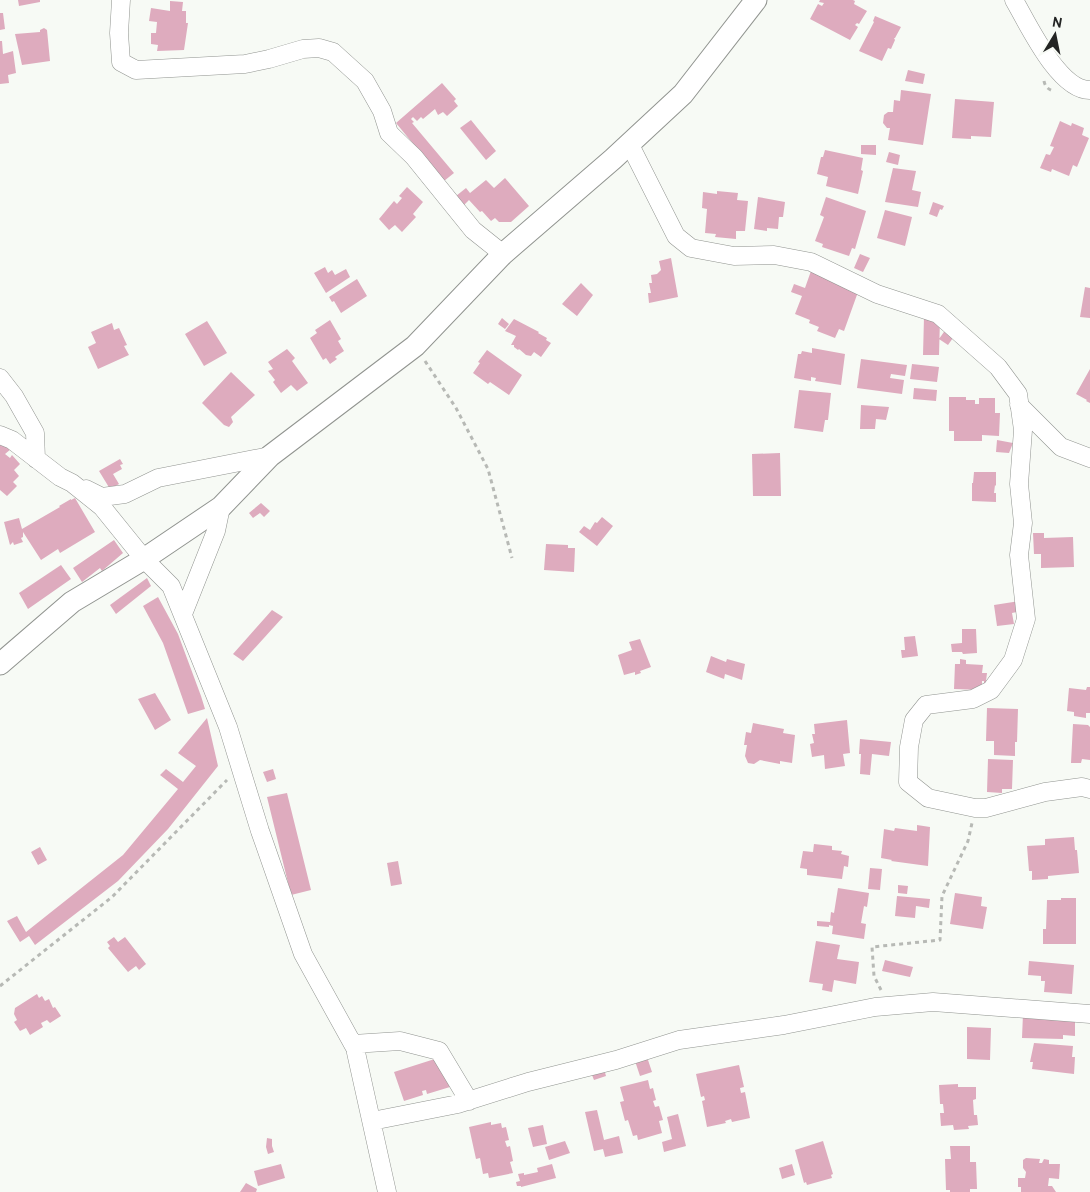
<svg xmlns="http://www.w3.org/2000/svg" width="1090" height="1192" font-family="Overpass,sans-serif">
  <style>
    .building { fill: #deabbe }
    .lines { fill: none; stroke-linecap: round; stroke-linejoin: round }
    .minor-casing { stroke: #919490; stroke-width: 19 }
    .tertiary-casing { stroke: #919490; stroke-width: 23 }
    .path { stroke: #b7b9b5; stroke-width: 3; stroke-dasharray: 4 4; stroke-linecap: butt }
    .minor { stroke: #fff; stroke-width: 18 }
    .tertiary { stroke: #fff; stroke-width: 21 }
  </style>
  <rect width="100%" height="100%" fill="#f7faf5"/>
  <path class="building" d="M 18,0 L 40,0 L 40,2 L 19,6 Z
    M 820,0 L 853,0 L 855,1 L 854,4 L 867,11 L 859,24 L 857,23 L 855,25 L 858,27 L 850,40 L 810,19 L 818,4 L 822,6 L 824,3 L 819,2 Z
    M 170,1 L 183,2 L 182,11 L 186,11 L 186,23 L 188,23 L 184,50 L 157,51 L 158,45 L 151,44 L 151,33 L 156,33 L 157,22 L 149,21 L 151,8 L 170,11 Z
    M 0,13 L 3,13 L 5,29 L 0,30 Z
    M 875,16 L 901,27 L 895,38 L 894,38 L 895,40 L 891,49 L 888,48 L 882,61 L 859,51 L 874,22 L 873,21 Z
    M 44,28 L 47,30 L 50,61 L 22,65 L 15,34 L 40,32 L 40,30 Z
    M 0,41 L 2,41 L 3,54 L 13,51 L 16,73 L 8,75 L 9,83 L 0,84 Z
    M 908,70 L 925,74 L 923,84 L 905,81 Z
    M 442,83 L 456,99 L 454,101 L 458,106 L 447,116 L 443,112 L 438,115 L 435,109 L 423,119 L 421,117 L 417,121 L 413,117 L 411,119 L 414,122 L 412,123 L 454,173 L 444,181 L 396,123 Z
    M 901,90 L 931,94 L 923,145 L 888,140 L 890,128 L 887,128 L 883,123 L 884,115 L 888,112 L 893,112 L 894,100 L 900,101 Z
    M 955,99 L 994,102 L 991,137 L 971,136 L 971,139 L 952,138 Z
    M 471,120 L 496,151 L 486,160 L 460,128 Z
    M 1060,121 L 1071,126 L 1072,123 L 1084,128 L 1082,135 L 1089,138 L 1077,167 L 1073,165 L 1069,176 L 1052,169 L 1051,172 L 1040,168 L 1046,154 L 1050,155 L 1054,147 L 1050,146 Z
    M 861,145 L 876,145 L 876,155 L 861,154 Z
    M 825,150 L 863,158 L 861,170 L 863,171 L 858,194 L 826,186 L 828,177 L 817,174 L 821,157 L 823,157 Z
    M 889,152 L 900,155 L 898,165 L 886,162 Z
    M 893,168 L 916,171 L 912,190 L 921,192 L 918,207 L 885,202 Z
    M 505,178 L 529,206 L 511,222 L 499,222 L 495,218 L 491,221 L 482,211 L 480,212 L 469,200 L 464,205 L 456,196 L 466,188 L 470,193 L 486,180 L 494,188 Z
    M 407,187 L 423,202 L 413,214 L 416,217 L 402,232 L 395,225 L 389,230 L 379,219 L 394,201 L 397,204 L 402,198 L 399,196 Z
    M 717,191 L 738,193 L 737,200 L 748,201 L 745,231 L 736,231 L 736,239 L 715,237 L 716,234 L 705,233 L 707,209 L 702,208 L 703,192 L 717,194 Z
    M 758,197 L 785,202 L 783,217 L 779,217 L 778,229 L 767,228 L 767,231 L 754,229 Z
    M 826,197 L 866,211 L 855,249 L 852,248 L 849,256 L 822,247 L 823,244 L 815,241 L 824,217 L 820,215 Z
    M 933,202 L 944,206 L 942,210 L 940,209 L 937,217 L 929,214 Z
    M 885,210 L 912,217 L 905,246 L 877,238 Z
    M 860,254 L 870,258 L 863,272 L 854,268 Z
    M 671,258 L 678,297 L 649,303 L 648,293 L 651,293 L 649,283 L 652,283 L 651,275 L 657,274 L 661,270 L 659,261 Z
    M 325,267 L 328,273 L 332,270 L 335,275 L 346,269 L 350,277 L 326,293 L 314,273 Z
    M 811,271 L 858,292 L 844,331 L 839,329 L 835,338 L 817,331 L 819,327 L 809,323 L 810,320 L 795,314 L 802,296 L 791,292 L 794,284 L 805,288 Z
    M 357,279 L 367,296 L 341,313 L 334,301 L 332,302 L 329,297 Z
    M 581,283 L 593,295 L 577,316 L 562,304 Z
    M 1085,287 L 1090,288 L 1090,318 L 1080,317 Z
    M 924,317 L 940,318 L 939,355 L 923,355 Z
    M 502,318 L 509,324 L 505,329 L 498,324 Z
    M 514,319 L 539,332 L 538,333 L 547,338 L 546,340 L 551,343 L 541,357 L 534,352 L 531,356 L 526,355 L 519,349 L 518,350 L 514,347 L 514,345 L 511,345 L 516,336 L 505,331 Z
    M 330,320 L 341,339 L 338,341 L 344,351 L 335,357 L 337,359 L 330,364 L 326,358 L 323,360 L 310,338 L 317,333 L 315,330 Z
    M 207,321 L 227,353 L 204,366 L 185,334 Z
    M 112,323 L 114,330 L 119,328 L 127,345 L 124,346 L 129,355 L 98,369 L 88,347 L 96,343 L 91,332 Z
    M 946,329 L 955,335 L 948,345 L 939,339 Z
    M 812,348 L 845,354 L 841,385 L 815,381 L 816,378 L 811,377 L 811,381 L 794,378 L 798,354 L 801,354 L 802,351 L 812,353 Z
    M 287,349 L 295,358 L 292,361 L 308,383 L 297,391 L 291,385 L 281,393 L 273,382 L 275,380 L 268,371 L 273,369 L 268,362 Z
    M 487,350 L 522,375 L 509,395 L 490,382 L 488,384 L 473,373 L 480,363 L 478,362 Z
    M 861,359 L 907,365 L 905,376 L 891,374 L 890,378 L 904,380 L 902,394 L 857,388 Z
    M 912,364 L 939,367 L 937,382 L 910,379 Z
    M 1090,369 L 1090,403 L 1086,401 L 1087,400 L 1076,394 Z
    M 231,372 L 255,395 L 231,417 L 233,422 L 229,427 L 224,425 L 202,403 Z
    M 914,388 L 937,390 L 936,401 L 913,399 Z
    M 799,390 L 831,393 L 828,420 L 825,420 L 823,432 L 794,428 Z
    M 949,397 L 966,397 L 966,400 L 975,400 L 975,404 L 979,404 L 979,398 L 995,398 L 995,413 L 1000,413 L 999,436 L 982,435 L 982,441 L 954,441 L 954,431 L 949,431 Z
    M 861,405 L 889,407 L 886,420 L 876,419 L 875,429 L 860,429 Z
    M 997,440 L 1013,443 L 1009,453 L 996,452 Z
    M 0,443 L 11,449 L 5,454 L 10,458 L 12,455 L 20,464 L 14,470 L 19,476 L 13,482 L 17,486 L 7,496 L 0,490 Z
    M 780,453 L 781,496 L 753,496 L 752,454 Z
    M 120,459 L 123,464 L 120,465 L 122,469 L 113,474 L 119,484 L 110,489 L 99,471 Z
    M 974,472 L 996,472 L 996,486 L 995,485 L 994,493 L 996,493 L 996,502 L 972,501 L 972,483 L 973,483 Z
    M 75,498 L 95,532 L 60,553 L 58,549 L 41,560 L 23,532 L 23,537 L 21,538 L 23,542 L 14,545 L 13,542 L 10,545 L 4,522 L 19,518 L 22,529 L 60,507 L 59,506 L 71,499 L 71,500 Z
    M 261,503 L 270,511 L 264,517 L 260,513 L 253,518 L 249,513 Z
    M 602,517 L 613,526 L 597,546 L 579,532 L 584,526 L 590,530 L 595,522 L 597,523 Z
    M 1033,533 L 1044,533 L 1044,538 L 1073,537 L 1074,567 L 1041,568 L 1041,554 L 1034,554 Z
    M 114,540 L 123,553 L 102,571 L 100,568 L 82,582 L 73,568 Z
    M 546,544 L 568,545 L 568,548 L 575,548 L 574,572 L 544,570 Z
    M 61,565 L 71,579 L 28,609 L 19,593 Z
    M 147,578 L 151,586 L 116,614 L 110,605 Z
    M 158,597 L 178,634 L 201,696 L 205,709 L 188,714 L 163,643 L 143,606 Z
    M 1020,601 L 1022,611 L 1012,613 L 1014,624 L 997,626 L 994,605 Z
    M 272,610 L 283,617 L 243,661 L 233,654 Z
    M 962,629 L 976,629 L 977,653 L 963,654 L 962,652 L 952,652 L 951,644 L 962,643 Z
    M 915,636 L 918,656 L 902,658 L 901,650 L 905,650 L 904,637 Z
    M 640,639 L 651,667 L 640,671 L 641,673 L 635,675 L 635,672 L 624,675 L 618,655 L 632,650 L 629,642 Z
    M 711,656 L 726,662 L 727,659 L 745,664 L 742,680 L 725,674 L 724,679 L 706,672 Z
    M 960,659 L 966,660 L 966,664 L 983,665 L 982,673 L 987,673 L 986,681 L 990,681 L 984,687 L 984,681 L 982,681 L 982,690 L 954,689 L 955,664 L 960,664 Z
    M 1087,687 L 1090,687 L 1090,713 L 1086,713 L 1086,718 L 1074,716 L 1074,712 L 1067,711 L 1069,688 L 1086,690 Z
    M 155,693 L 171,720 L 155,730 L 138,699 Z
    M 987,708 L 1018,709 L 1017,742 L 1015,742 L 1015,756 L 994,755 L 994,741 L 986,741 Z
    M 207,718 L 218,766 L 168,829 L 118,881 L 35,945 L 29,936 L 20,942 L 7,921 L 17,916 L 26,932 L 123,855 L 178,789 L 160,775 L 166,769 L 183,782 L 196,766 L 178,753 Z
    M 847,720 L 850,753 L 843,754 L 845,766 L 825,769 L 824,755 L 812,757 L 810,744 L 814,743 L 812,734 L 815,734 L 814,724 Z
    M 753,723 L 784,729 L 783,733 L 795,735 L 792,763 L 780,761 L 780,764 L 760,760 L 754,764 L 748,763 L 745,756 L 747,745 L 744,745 L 746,732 L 751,733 Z
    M 1073,724 L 1088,725 L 1090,727 L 1090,760 L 1082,759 L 1081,763 L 1071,763 Z
    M 860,739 L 891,742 L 889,756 L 872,754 L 870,775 L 860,774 L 861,754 L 859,754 Z
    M 988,759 L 1013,760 L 1012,789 L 1002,789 L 1002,793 L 987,792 Z
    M 273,769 L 276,779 L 267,782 L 263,772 Z
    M 287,793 L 311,890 L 291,895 L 267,797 Z
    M 917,825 L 930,827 L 928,866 L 891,861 L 892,860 L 881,858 L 884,829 L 894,831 L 895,828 L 917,831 Z
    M 1074,837 L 1075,850 L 1077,850 L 1079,873 L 1048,876 L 1048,879 L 1032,880 L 1032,871 L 1029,871 L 1027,846 L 1045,845 L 1045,839 Z
    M 814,844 L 832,846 L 832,850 L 842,851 L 841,854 L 849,856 L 848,867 L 844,866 L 842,879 L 807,875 L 807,869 L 800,868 L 803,851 L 813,852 Z
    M 40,847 L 47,860 L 38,865 L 31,852 Z
    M 398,861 L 402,884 L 391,886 L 387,863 Z
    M 870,868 L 882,869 L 880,890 L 868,889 Z
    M 898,885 L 908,886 L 907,894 L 898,893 Z
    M 838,888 L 869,893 L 867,907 L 864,906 L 861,923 L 866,924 L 864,939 L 832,934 L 833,926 L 829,925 L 829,927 L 817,926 L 817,921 L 830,922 L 831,912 L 834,913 Z
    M 955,893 L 982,897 L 981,906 L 987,907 L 983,929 L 950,924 Z
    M 897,896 L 930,899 L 929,908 L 916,906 L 915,918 L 895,916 Z
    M 1061,898 L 1076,898 L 1076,944 L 1043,944 L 1043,929 L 1046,929 L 1047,900 L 1061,900 Z
    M 114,937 L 118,942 L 125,937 L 146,964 L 139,970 L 136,966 L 128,972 L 108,948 L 110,946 L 107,942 Z
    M 816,941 L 840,945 L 837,959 L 859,962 L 856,984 L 834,980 L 832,992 L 822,990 L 823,984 L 809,982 Z
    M 885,960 L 913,967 L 910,977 L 882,971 Z
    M 1029,961 L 1074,965 L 1072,994 L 1044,992 L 1045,981 L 1041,981 L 1041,976 L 1028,975 Z
    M 37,994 L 39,998 L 42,996 L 45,1001 L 49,999 L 53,1008 L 55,1007 L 61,1016 L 50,1023 L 47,1020 L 41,1023 L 43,1027 L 30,1035 L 26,1028 L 20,1031 L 14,1022 L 17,1020 L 14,1014 L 15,1008 Z
    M 1023,1014 L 1075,1015 L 1075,1036 L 1063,1035 L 1063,1039 L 1022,1038 Z
    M 967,1027 L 991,1028 L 990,1060 L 967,1059 Z
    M 1034,1043 L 1073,1046 L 1072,1057 L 1075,1057 L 1074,1074 L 1032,1069 L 1033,1062 L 1030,1062 Z
    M 441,1057 L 450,1087 L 427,1094 L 426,1090 L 422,1091 L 423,1095 L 404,1101 L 394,1072 Z
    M 647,1057 L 652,1072 L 640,1076 L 635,1061 Z
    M 739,1065 L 744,1087 L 740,1088 L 741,1093 L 745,1092 L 750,1118 L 732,1122 L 731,1119 L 725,1121 L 726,1123 L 707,1127 L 702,1101 L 705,1100 L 704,1096 L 701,1097 L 696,1074 Z
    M 604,1069 L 606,1076 L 594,1080 L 592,1075 Z
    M 648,1080 L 650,1089 L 653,1088 L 656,1100 L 653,1101 L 655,1107 L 659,1106 L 663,1120 L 659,1121 L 662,1133 L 638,1140 L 637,1135 L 633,1136 L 628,1120 L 625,1121 L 620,1102 L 624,1101 L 620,1087 Z
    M 958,1084 L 958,1087 L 976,1087 L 976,1099 L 973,1100 L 974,1115 L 977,1115 L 978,1125 L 968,1126 L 969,1129 L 954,1130 L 953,1125 L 941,1126 L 940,1113 L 944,1113 L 943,1104 L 940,1104 L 939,1085 Z
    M 597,1110 L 604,1140 L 619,1136 L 623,1153 L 605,1157 L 603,1149 L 594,1151 L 585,1112 Z
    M 678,1114 L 686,1146 L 664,1152 L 662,1142 L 672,1139 L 667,1117 Z
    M 491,1122 L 491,1125 L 501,1123 L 502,1128 L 506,1127 L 509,1140 L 505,1141 L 507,1147 L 510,1146 L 513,1161 L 510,1162 L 513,1173 L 489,1178 L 488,1173 L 483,1174 L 480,1158 L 476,1159 L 469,1127 Z
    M 543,1125 L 547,1144 L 533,1147 L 528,1128 Z
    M 267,1138 L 272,1139 L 272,1146 L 274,1152 L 268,1154 L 266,1147 Z
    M 565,1141 L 570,1153 L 549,1160 L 545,1147 Z
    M 823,1141 L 833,1174 L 831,1175 L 832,1178 L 807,1185 L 806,1182 L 804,1183 L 795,1150 Z
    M 950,1146 L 970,1146 L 970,1162 L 976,1162 L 977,1189 L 970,1189 L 970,1192 L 950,1192 L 950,1190 L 946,1190 L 945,1159 L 951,1159 Z
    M 1026,1158 L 1040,1159 L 1039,1163 L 1042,1163 L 1044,1159 L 1049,1160 L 1049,1164 L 1060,1164 L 1059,1179 L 1049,1178 L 1048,1186 L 1052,1186 L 1056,1192 L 1021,1192 L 1021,1187 L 1018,1187 L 1018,1178 L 1025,1178 L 1026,1172 L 1023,1168 L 1023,1160 Z
    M 281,1164 L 285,1178 L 258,1186 L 254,1171 Z
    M 552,1164 L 556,1178 L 521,1187 L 521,1186 L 517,1186 L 516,1182 L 520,1181 L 518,1174 L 524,1173 L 524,1175 L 538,1172 L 537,1168 Z
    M 792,1164 L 795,1175 L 782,1179 L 779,1168 Z
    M 246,1183 L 257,1189 L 256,1192 L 240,1192 Z"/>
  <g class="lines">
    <g class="minor-casing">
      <path id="minor" d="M 121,0 L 119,33 L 121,62 L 136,70 L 245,64 L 269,59 L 303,49 L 319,48 L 333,52 L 365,81 L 382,111 L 389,133 L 414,157 L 473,230 L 503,254
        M 1014,0 C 1028,24 1059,91 1090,90
        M 629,143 L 676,236 L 691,248 L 734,256 L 774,255 L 811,262 L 877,294 L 938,314 L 998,367 L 1018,394 L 1023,430 L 1019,484 L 1023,523 L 1019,555 L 1026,619 L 1013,660 L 991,690 L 973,699 L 926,705 L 914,720 L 909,747 L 908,782 L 928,798 L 975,808 L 986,808 L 1045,792 L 1082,787 L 1090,789
        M 0,378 L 14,396 L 35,433 L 36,459
        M 1019,405 L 1061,447 L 1090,458
        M 0,435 L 12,440 L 60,477 L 72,483 L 102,507 L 144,559 L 171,586 L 228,727 L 260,831 L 303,954 L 355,1048 L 387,1192
        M 86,489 L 102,497 L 125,494 L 158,478 L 270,456
        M 183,614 L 216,531 L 221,507
        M 353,1044 L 400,1041 L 439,1051 L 469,1101
        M 372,1121 L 458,1104 L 528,1082 L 616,1060 L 679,1040 L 784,1025 L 875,1007 L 933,1002 L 1090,1014"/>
    </g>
    <g class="tertiary-casing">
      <path id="tertiary" d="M 0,664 L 72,602 L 144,559 L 221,507 L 270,456 L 415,346 L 503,254 L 613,159 L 683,94 L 756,0"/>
    </g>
    <path class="path" d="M 1044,81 C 1045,87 1049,90 1054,91
      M 425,361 L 456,408 L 488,469 L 512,558
      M 0,986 L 112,897 L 227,780
      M 881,990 L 874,976 L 872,947 L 940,940 L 942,896 L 968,841 L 972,823"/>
    <use href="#minor" class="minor"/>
    <use href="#tertiary" class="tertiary"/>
  </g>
  <g transform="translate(1055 35) rotate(10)" stroke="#f7faf5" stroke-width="4" paint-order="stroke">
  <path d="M0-4L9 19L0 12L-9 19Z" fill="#232423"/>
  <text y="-8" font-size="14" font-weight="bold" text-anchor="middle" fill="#232423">N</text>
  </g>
</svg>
